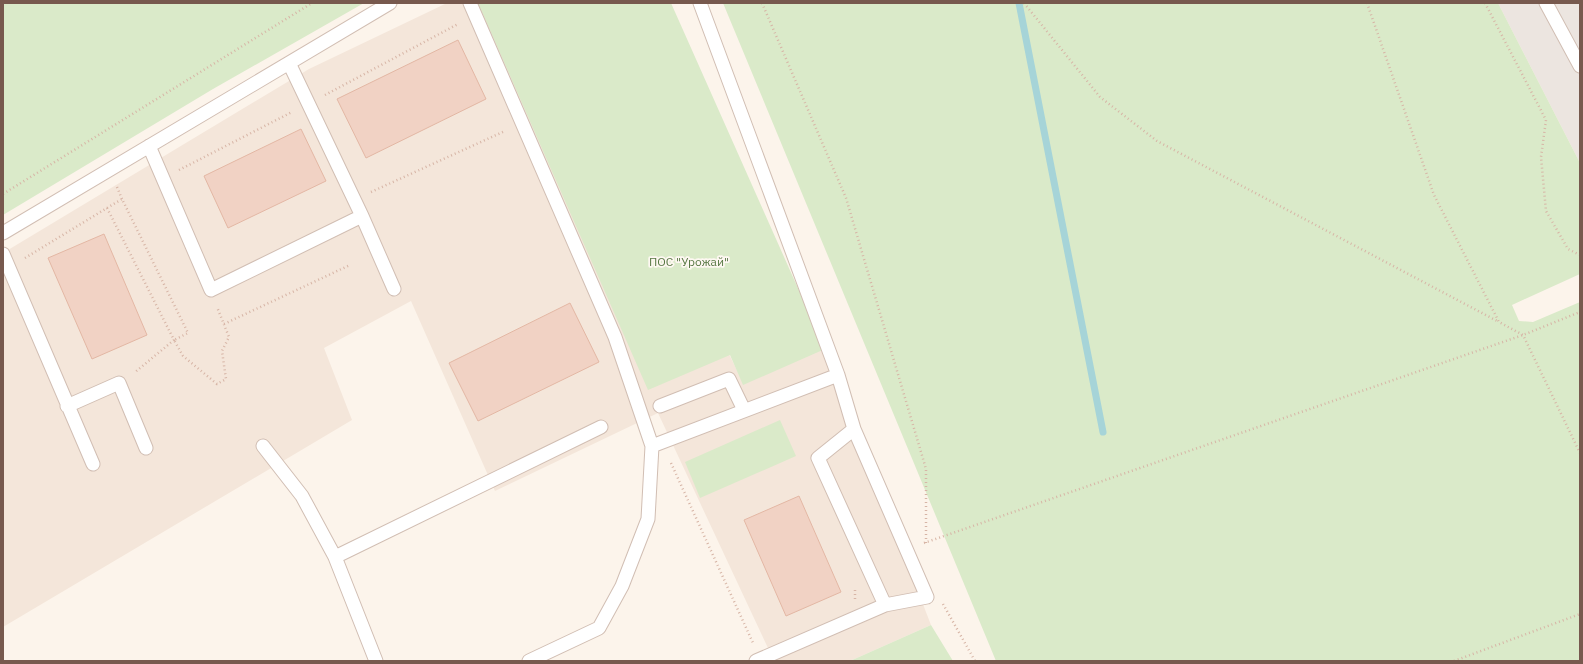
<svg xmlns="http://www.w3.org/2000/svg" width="1583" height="664" font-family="'IBM Plex Sans',sans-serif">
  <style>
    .residential { fill: #f4e6da }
    .industrial { fill: #ece5e0 }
    .green { fill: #daeac9 }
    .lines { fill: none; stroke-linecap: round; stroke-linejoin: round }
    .stream { stroke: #a6d4d8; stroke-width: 7 }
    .building { fill: #f1d2c4; stroke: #e3b7a4 }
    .lane-casing { stroke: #d1beb3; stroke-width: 15 }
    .path { stroke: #d7b5a6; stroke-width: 2.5; stroke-dasharray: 1 3; stroke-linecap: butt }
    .lane { stroke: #fff; stroke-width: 13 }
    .labels { text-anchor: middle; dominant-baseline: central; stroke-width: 3.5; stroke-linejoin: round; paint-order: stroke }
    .park-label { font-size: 12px; fill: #577743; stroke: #fef8f2 }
  </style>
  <rect width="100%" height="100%" fill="#fcf4eb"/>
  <path class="residential" d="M 447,3 L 478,3 L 729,354 L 743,383 L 824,348 L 931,625 L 850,661 L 774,661 L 658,413 L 495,491 L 411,301 L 324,348 L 352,420 L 3,627 L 3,253 L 309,69 Z"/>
  <path class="industrial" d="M 1498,3 L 1580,3 L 1580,163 Z"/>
  <path class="green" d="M 3,3 L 364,3 L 213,89 L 3,215 Z
    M 478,3 L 671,3 L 825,349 L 743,385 L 730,355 L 648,390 Z
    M 723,3 L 1498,3 L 1580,163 L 1580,274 L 1512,305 L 1519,321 L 1533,322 L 1580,302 L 1580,661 L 996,661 Z
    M 780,420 L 796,456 L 700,498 L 685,462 Z
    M 931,625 L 953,661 L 850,661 Z"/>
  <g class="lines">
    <path class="stream" d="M 1019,3 L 1103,432"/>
  </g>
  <path class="building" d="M 458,40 L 486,99 L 366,158 L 337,99 Z
    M 301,129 L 326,181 L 228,228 L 204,176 Z
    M 104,234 L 147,335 L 92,359 L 48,258 Z
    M 570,303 L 599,362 L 478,421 L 449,363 Z
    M 799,496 L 841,592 L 786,616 L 744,520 Z"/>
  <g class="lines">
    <g class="lane-casing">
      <path id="lane" d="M 470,3 L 615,337 L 652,446 L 648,519 L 622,586 L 599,628 L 529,661
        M 700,3 L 838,375 L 854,429 L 927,597 L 885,605
        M 1546,3 L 1580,66
        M 289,63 L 362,216
        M 149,146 L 211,290 L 362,216 L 394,289
        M 3,233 L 390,3
        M 3,254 L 93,464
        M 67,406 L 119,383 L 146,448
        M 660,406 L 729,379 L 744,410
        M 263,446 L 302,496 L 335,557 L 376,661
        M 652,446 L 838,375
        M 335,557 L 601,427
        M 756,661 L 885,605 L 818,458 L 854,429"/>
    </g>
    <path class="path" d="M 762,3 L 846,198 L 926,469 L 926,543
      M 1024,3 L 1100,97 L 1157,141 L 1499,322
      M 1367,3 L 1434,195 L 1499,322 L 1523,335 L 1580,453
      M 1485,3 L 1546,120 L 1541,157 L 1546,211 L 1568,249 L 1580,255
      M 325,95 L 458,24
      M 179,170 L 292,112
      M 117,187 L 122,199
      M 371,192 L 505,131
      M 3,194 L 312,3
      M 107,208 L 122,199 L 188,333 L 174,340 L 183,356 L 217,384 L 226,379 L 222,351 L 229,337 L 217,307
      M 25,258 L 107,208 L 174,340 L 134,373
      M 224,324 L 350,265
      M 671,463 L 753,643
      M 924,543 L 1523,335 L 1580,312
      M 855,599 L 855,588
      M 943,604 L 975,661
      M 1454,661 L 1580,614"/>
    <use href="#lane" class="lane"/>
  </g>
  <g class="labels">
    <g class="park-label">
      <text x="689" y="261">ПОС "Урожай"</text>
    </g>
  </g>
  <rect width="1583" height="664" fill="none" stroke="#77594e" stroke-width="8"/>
</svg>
